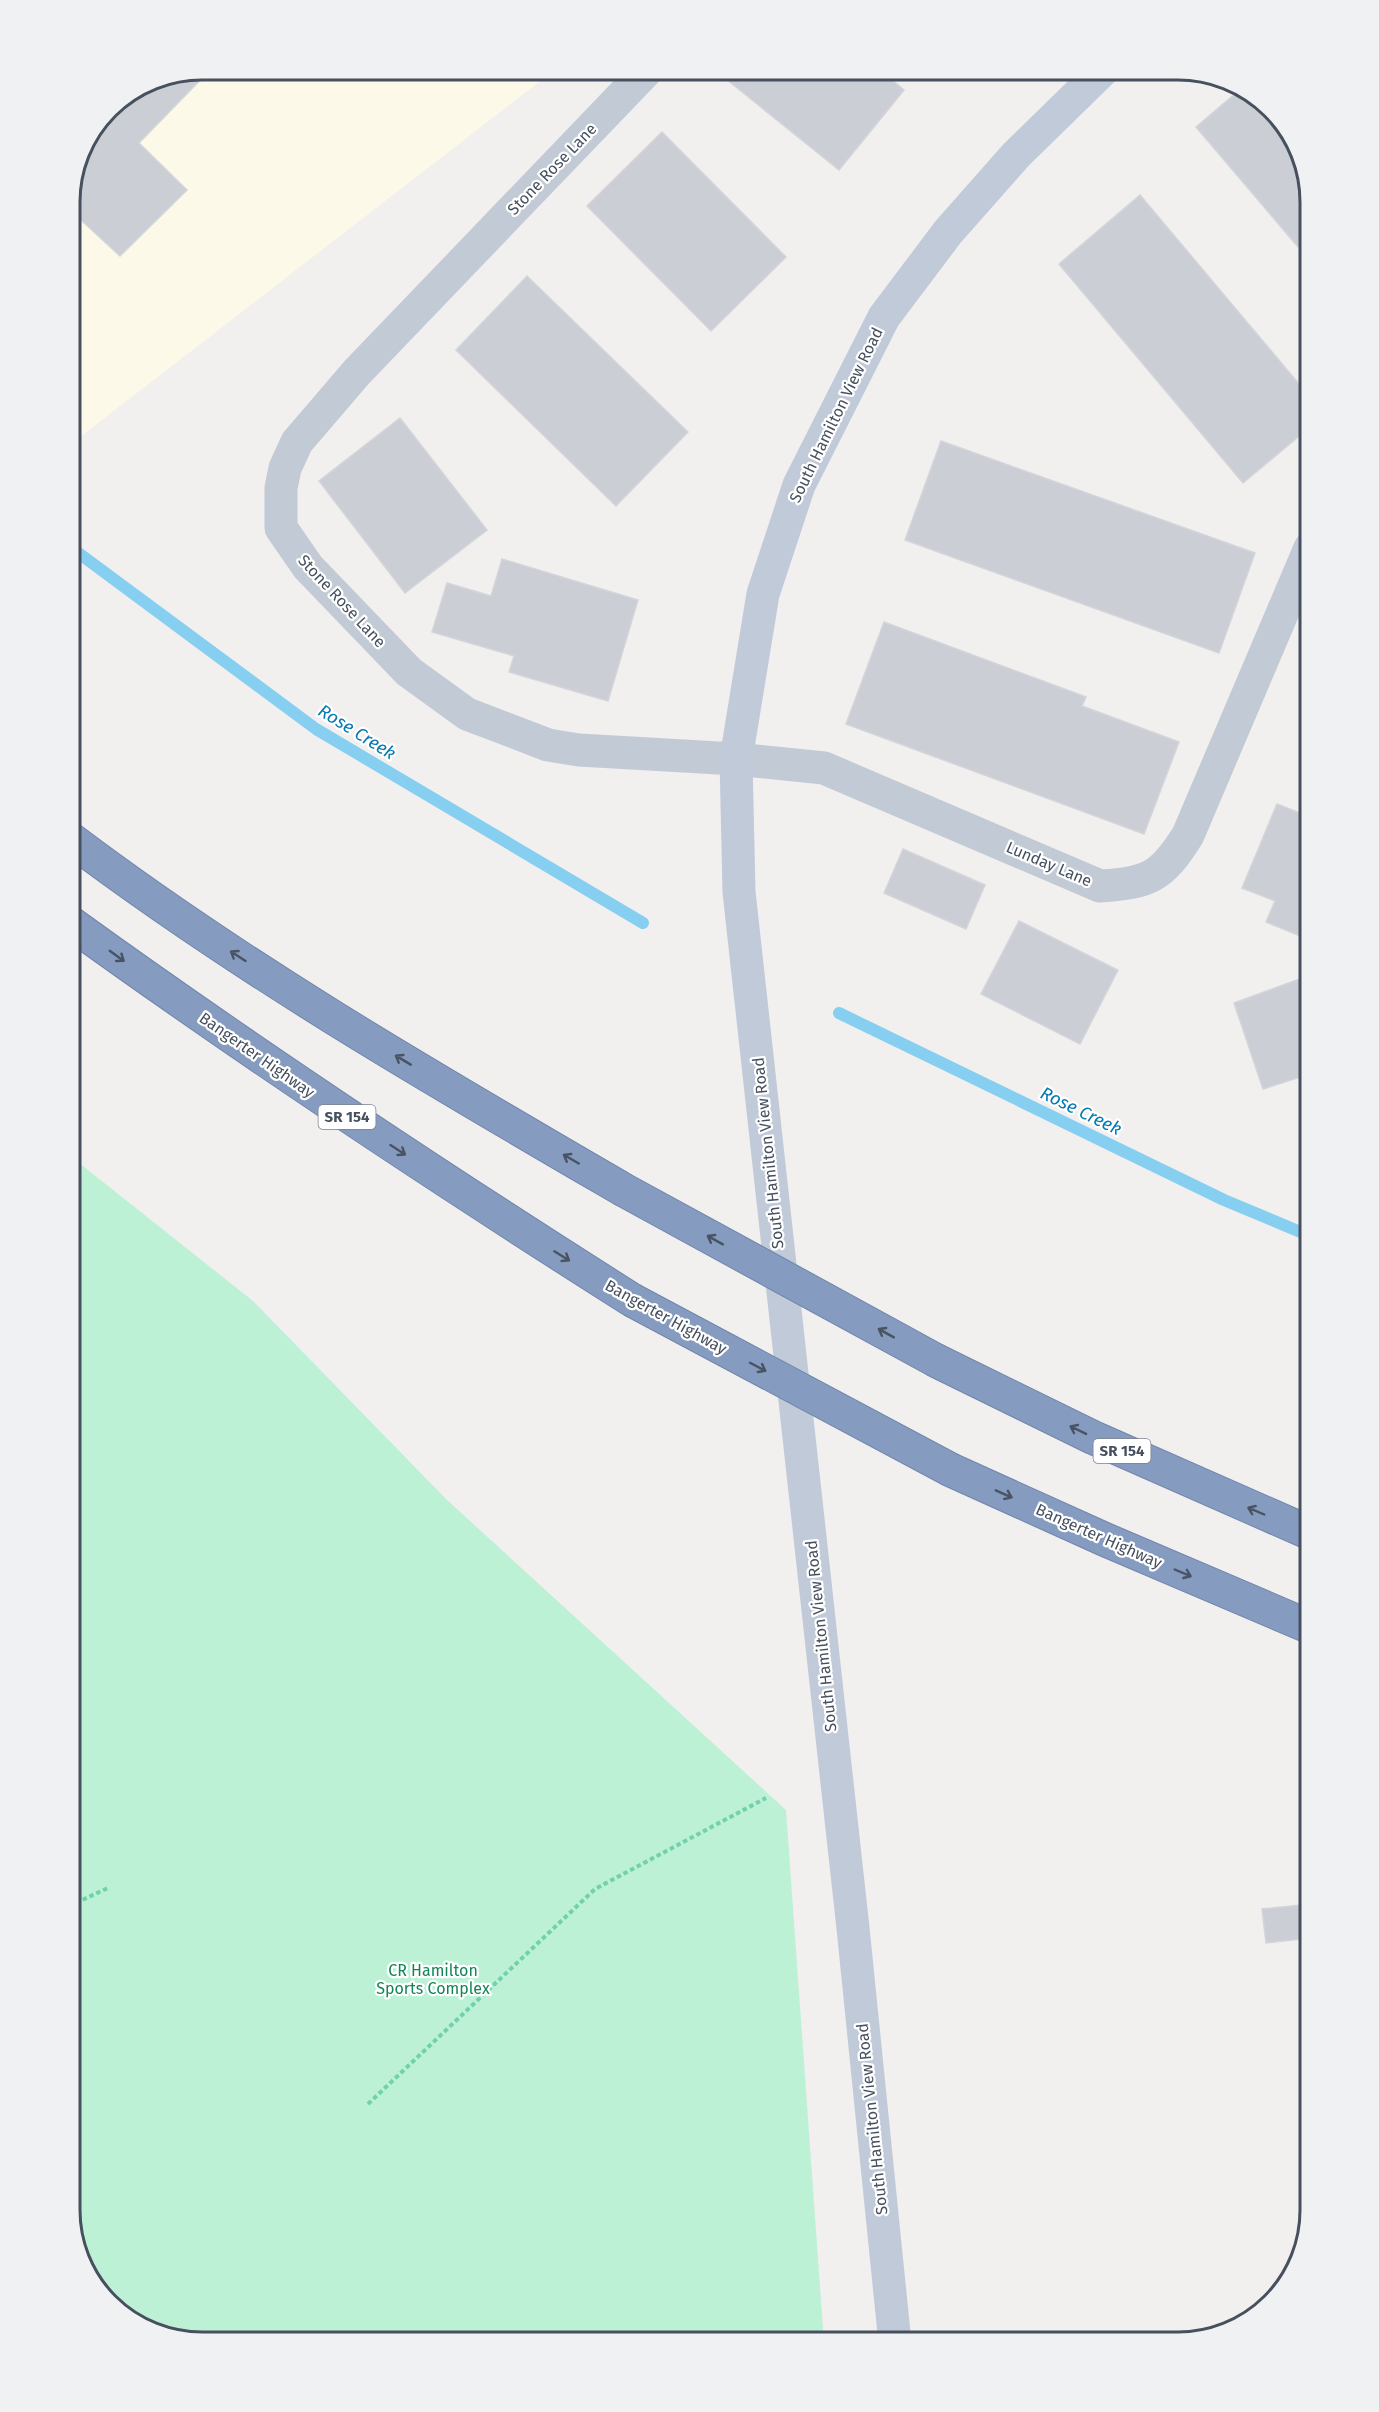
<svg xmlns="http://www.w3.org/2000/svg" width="1379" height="2412" font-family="'Fira Sans',sans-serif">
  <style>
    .commercial { fill: #fdf9e8 }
    .green { fill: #bcf1d6 }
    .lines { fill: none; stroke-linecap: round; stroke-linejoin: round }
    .stream { stroke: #87cff0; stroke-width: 12 }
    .building { fill: #cbced4; stroke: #d3d5db; stroke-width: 1.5 }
    .highway-casing { stroke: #7086ac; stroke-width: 35 }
    .path { stroke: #72d1ac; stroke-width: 4; stroke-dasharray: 4.5 3; stroke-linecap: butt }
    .street { stroke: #c2cad5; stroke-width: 33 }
    .secondary { stroke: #c1cad9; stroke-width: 33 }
    .highway { stroke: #859bc0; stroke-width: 33 }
    .highway-bridge-casing { stroke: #7086ac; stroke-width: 35; stroke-linecap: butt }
    .highway-bridge { stroke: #859bc0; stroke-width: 33 }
    .oneway { stroke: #495463 }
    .labels { text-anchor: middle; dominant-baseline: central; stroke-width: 4.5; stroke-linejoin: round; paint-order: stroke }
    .shield { fill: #fff; stroke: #7e848e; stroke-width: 1.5 }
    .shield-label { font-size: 15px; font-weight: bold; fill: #46505e }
    .street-label { font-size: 16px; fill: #46505e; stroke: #fff }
    .park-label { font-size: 16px; fill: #138457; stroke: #fff }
    .water-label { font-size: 18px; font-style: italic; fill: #057bb2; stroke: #fff }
    .rim { fill: none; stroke: #46505e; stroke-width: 3 }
  </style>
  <rect width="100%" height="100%" fill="#f2efef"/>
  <path class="commercial" d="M 202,69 L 556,69 L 76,440 L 69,433 L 69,193 L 79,150 L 108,108 L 151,79 Z"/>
  <path class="green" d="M 69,1155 L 253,1301 L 446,1499 L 786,1810 L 824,2343 L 193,2343 L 128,2321 L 83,2269 L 69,2210 Z"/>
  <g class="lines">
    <path class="stream" d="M 69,546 L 316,729 L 643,923
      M 839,1013 L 1224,1200 L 1310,1236"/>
  </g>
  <path class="building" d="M 202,69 L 211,69 L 139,143 L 187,190 L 120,256 L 69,209 L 69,193 L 79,150 L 108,108 L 151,79 Z
    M 734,69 L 879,69 L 904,90 L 839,170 L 726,79 Z
    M 1242,88 L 1251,92 L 1296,143 L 1310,202 L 1310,261 L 1196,127 Z
    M 662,132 L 786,257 L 711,331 L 587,206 Z
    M 1140,195 L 1310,397 L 1310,427 L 1243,483 L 1059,264 Z
    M 527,276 L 688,432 L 616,506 L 456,350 Z
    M 400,418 L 487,530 L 405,593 L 319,481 Z
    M 941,441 L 1255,553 L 1219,653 L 905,540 Z
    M 502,559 L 638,600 L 608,701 L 509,672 L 514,656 L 432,632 L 447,583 L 491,596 Z
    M 884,622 L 1086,697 L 1082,706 L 1179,742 L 1144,834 L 846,724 Z
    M 1277,804 L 1310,817 L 1310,940 L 1266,922 L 1275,901 L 1242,888 Z
    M 903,849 L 985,885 L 966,929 L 884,893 Z
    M 1019,921 L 1118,970 L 1080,1044 L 981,994 Z
    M 1305,977 L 1310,990 L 1310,1074 L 1263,1089 L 1234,1003 Z
    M 1310,1904 L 1310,1938 L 1266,1943 L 1262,1909 Z"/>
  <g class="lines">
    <g class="highway-casing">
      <path id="highway" d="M 69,838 C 244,970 433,1079 622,1189
        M 69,922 C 253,1055 441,1179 632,1300
        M 937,1361 L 1092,1437 L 1310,1533
        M 951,1470 L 1106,1540 L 1310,1627"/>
    </g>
    <path class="path" d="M 69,1906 L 108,1888
      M 368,2104 L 595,1889 L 766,1798"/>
    <path class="street" d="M 648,69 L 357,372 L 297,442 L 285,468 L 281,488 L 281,528 L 308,567 L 409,672 L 467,714 L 548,745 L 579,750 L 736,759 L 824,768 L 1100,886 C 1149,883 1162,877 1188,835 L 1310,548"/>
    <path class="secondary" d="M 895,2343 L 853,1928 L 739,892 L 736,759 L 763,594 L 799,485 L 884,317 L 948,232 L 1016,155 L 1104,69"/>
    <use href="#highway" class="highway"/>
    <g class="highway-bridge-casing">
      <path id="highway-bridge" d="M 622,1189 L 937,1361
        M 632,1300 L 951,1470"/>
    </g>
    <use href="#highway-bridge" class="highway-bridge"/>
  </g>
  <defs><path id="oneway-shaft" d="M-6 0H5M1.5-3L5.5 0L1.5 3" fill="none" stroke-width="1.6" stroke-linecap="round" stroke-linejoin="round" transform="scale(1.5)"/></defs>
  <g class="oneway">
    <use href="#oneway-shaft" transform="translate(117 956) rotate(36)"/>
    <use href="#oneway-shaft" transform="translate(238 956) rotate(-147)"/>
    <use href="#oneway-shaft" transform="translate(403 1060) rotate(-149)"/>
    <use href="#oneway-shaft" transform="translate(398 1150) rotate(33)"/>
    <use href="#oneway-shaft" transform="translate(571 1159) rotate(-150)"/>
    <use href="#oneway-shaft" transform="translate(715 1240) rotate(-151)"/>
    <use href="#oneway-shaft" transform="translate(562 1256) rotate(32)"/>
    <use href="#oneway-shaft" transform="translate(886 1333) rotate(-151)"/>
    <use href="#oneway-shaft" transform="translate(758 1367) rotate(28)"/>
    <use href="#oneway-shaft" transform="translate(1078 1430) rotate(-154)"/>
    <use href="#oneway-shaft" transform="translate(1004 1494) rotate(24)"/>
    <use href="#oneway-shaft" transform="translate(1256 1511) rotate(-157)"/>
    <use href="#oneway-shaft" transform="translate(1183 1573) rotate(23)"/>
  </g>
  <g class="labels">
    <g class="shield">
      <rect x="318.5" y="1105" width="57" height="24" rx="4.5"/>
      <rect x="1093.5" y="1439" width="57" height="24" rx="4.5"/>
    </g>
    <g class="shield-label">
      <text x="347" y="1117">SR 154</text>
      <text x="1122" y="1451">SR 154</text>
    </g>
    <g class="street-label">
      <text transform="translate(552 169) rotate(-46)">Stone Rose Lane</text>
      <text transform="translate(836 415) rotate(-64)">South Hamilton View Road</text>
      <text transform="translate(342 601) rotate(47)">Stone Rose Lane</text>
      <text transform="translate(1049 864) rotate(23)">Lunday Lane</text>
      <text transform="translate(257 1055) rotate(35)">Bangerter Highway</text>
      <text transform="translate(768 1153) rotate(-96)">South Hamilton View Road</text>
      <text transform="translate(666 1317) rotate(29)">Bangerter Highway</text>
      <text transform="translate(1099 1536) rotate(24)">Bangerter Highway</text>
      <text transform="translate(821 1636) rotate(-96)">South Hamilton View Road</text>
      <text transform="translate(872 2119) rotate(-96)">South Hamilton View Road</text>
    </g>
    <g class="park-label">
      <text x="433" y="1970">CR Hamilton<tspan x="433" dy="18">Sports Complex</tspan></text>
    </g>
    <g class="water-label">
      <text transform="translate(357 732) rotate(32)">Rose Creek</text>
      <text transform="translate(1081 1111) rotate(26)">Rose Creek</text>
    </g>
  </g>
  <path d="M0 0H1379V2412H0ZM202 80H1178A122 122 0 0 1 1300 202V2210A122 122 0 0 1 1178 2332H202A122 122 0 0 1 80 2210V202A122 122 0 0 1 202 80Z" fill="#f0f1f2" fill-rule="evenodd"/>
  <path class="rim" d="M202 80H1178A122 122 0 0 1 1300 202V2210A122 122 0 0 1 1178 2332H202A122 122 0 0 1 80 2210V202A122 122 0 0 1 202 80Z"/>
</svg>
